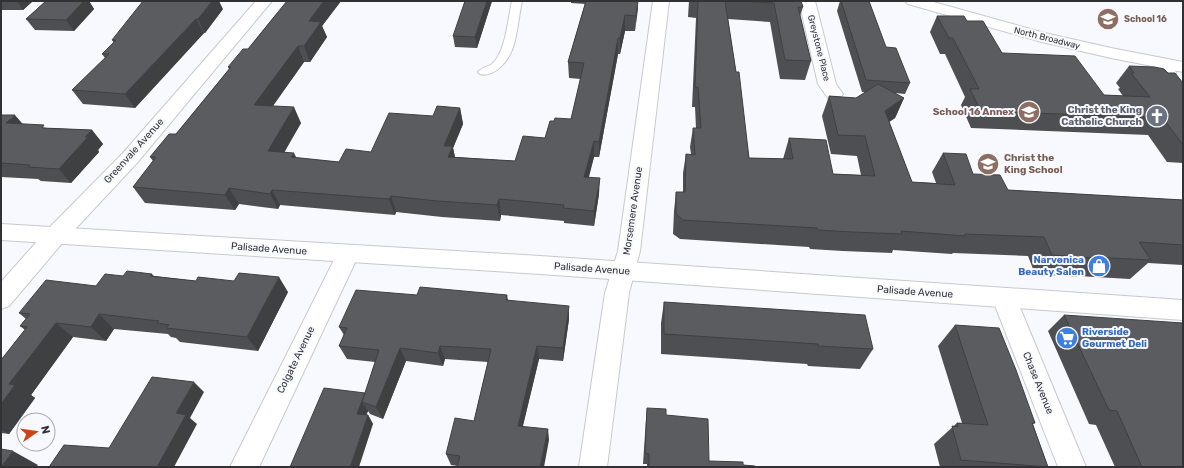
<svg xmlns="http://www.w3.org/2000/svg" width="1184" height="468" font-family="Rubik,sans-serif">
  <style>
    .lines { fill: none; stroke-linecap: round; stroke-linejoin: round }
    .service-casing { stroke: #c8c9ce; stroke-width: 2 }
    .minor-casing { stroke: #c8c9ce; stroke-width: 2 }
    .tertiary-casing { stroke: #c8c9ce; stroke-width: 2 }
    .primary-casing { stroke: #c8c9ce; stroke-width: 2 }
    .service { fill: #fff; fill-rule: evenodd }
    .minor { fill: #fff; fill-rule: evenodd }
    .tertiary { fill: #fff; fill-rule: evenodd }
    .primary { fill: #fff; fill-rule: evenodd }
    .wall { fill: #4d4f52 }
    .shaded-wall { fill: #3f4042 }
    .building { fill: #5a5c5f; stroke: #3f4042 }
    .labels { text-anchor: middle; dominant-baseline: central; stroke-width: 4; stroke-linejoin: round; paint-order: stroke }
    .far-education-label { font-size: 9px; font-weight: bold; fill: #785e54; stroke: #f8f9fe; text-anchor: start }
    .far-street-label { font-size: 9px; fill: #323234; stroke: #f8f9fe }
    .worship-label { font-size: 10px; font-weight: bold; fill: #5b616d; stroke: #f8f9fe; text-anchor: end }
    .education-label { font-size: 10px; font-weight: bold; fill: #785e54; stroke: #f8f9fe; text-anchor: end }
    .street-label { font-size: 10px; fill: #323234; stroke: #f8f9fe }
    .shop-label { font-size: 10px; font-weight: bold; fill: #366cbe; stroke: #f8f9fe; text-anchor: end }
  </style>
  <rect width="100%" height="100%" fill="#f8f9fe"/>
  <g class="lines">
    <g class="service-casing">
      <path id="service" d="M 512,1 L 522,1 C 519,14 517,39 512,50 C 508,61 494,78 480,74 L 478,72 C 482,67 488,67 492,64 C 506,52 508,18 512,1 Z
        M 1169,61 L 1174,64 L 1177,78 L 1183,87 L 1183,99 L 1179,98 L 1165,78 L 1164,64 Z"/>
    </g>
    <g class="minor-casing">
      <path id="minor" d="M 256,1 L 272,1 L 137,163 L 64,241 L 9,306 L 1,309 L 1,282 L 48,229 L 123,153 Z
        M 653,1 L 669,1 L 640,251 L 629,293 L 607,467 L 579,467 L 605,293 L 618,251 Z
        M 799,1 L 815,1 L 836,84 L 843,94 L 840,98 L 834,100 L 828,98 L 818,84 Z
        M 348,245 L 356,248 L 359,254 L 259,467 L 230,467 L 340,248 Z
        M 1004,288 L 1012,291 L 1016,298 L 1086,467 L 1058,467 L 992,298 L 996,291 Z"/>
    </g>
    <g class="tertiary-casing">
      <path id="tertiary" d="M 1,224 L 540,256 L 1183,300 L 1183,320 L 540,274 L 1,240 Z"/>
    </g>
    <g class="primary-casing">
      <path id="primary" d="M 905,1 L 930,1 L 1045,33 L 1111,48 L 1183,62 L 1183,72 L 1111,58 L 1042,42 L 908,4 Z"/>
    </g>
    <use href="#service" class="service"/>
    <use href="#minor" class="minor"/>
    <use href="#tertiary" class="tertiary"/>
    <use href="#primary" class="primary"/>
  </g>
  <path class="wall" d="M 1,1 L 33,1 L 23,10 L 1,10 Z
    M 46,1 L 89,1 L 94,9 L 74,31 L 35,30 L 26,19 Z
    M 287,1 L 341,1 L 322,26 L 327,37 L 310,62 L 304,62 L 273,106 L 301,123 L 284,152 L 296,158 L 339,162 L 371,152 L 433,116 L 460,108 L 463,124 L 453,148 L 455,157 L 515,161 L 545,138 L 554,121 L 571,119 L 581,79 L 569,78 L 568,62 L 585,4 L 571,3 L 571,1 L 638,1 L 635,31 L 625,31 L 620,54 L 618,54 L 599,157 L 594,157 L 588,177 L 599,194 L 594,226 L 564,223 L 564,221 L 501,215 L 500,221 L 442,217 L 396,212 L 395,215 L 280,205 L 278,209 L 239,204 L 235,210 L 145,203 L 133,187 L 153,161 L 150,157 L 176,134 L 229,69 L 228,67 L 248,49 Z
    M 492,1 L 477,48 L 455,47 L 453,36 Z
    M 689,1 L 801,1 L 803,7 L 800,16 L 811,61 L 805,80 L 780,79 L 770,22 L 728,19 L 749,158 L 783,159 L 789,138 L 833,174 L 861,175 L 857,156 L 831,154 L 822,116 L 829,96 L 856,98 L 866,92 L 862,92 L 837,11 L 840,1 L 841,1 L 886,47 L 910,83 L 905,94 L 895,93 L 904,98 L 895,118 L 889,122 L 912,182 L 936,183 L 932,172 L 943,153 L 973,174 L 1008,190 L 1183,200 L 1183,265 L 1148,263 L 1130,279 L 1078,276 L 1077,277 L 1035,274 L 1028,256 L 953,253 L 952,254 L 893,250 L 892,253 L 843,251 L 810,249 L 809,247 L 680,239 L 673,234 L 674,211 L 676,192 L 683,192 L 683,173 L 686,154 L 691,154 L 690,147 L 693,128 L 696,128 L 695,107 L 692,107 L 696,18 L 688,17 Z
    M 223,9 L 205,33 L 204,33 L 135,108 L 83,104 L 72,90 L 105,58 L 102,54 L 114,43 L 112,40 Z
    M 937,16 L 967,21 L 1002,53 L 1104,95 L 1123,96 L 1118,89 L 1120,88 L 1116,83 L 1129,66 L 1168,73 L 1183,83 L 1183,163 L 1167,162 L 1148,135 L 971,128 L 961,105 L 965,97 L 945,54 L 940,54 L 930,32 Z
    M 1,115 L 22,124 L 47,128 L 92,130 L 103,144 L 98,150 L 99,152 L 71,183 L 41,181 L 38,179 L 1,177 Z
    M 152,274 L 154,276 L 288,292 L 258,351 L 180,342 L 176,338 L 171,337 L 168,334 L 114,329 L 106,341 L 73,337 L 31,395 L 35,398 L 9,434 L 1,433 L 1,360 L 25,330 L 20,326 L 26,319 L 19,313 L 123,276 Z
    M 417,295 L 507,295 L 508,300 L 569,319 L 563,361 L 539,359 L 523,426 L 549,440 L 458,466 L 451,465 L 446,454 L 474,421 L 488,362 L 445,359 L 443,366 L 406,361 L 383,419 L 370,414 L 368,411 L 366,415 L 368,415 L 373,424 L 290,467 L 365,393 L 375,362 L 347,359 L 339,346 L 344,335 L 339,327 Z
    M 664,302 L 873,349 L 860,369 L 808,366 L 807,364 L 661,354 L 661,323 Z
    M 1064,315 L 1183,467 L 1115,467 L 1096,425 L 1089,424 L 1048,331 Z
    M 955,325 L 1035,423 L 1033,424 L 1048,467 L 940,467 L 934,444 L 957,423 L 962,423 L 938,346 Z
    M 647,408 L 666,415 L 709,461 L 756,467 L 647,467 L 647,464 L 643,464 L 646,419 Z"/>
  <path class="shaded-wall" d="M 17,1 L 33,1 L 23,10 Z
    M 84,1 L 89,1 L 94,9 L 74,31 L 66,20 Z
    M 212,1 L 219,1 L 223,9 L 205,33 L 198,19 Z
    M 324,1 L 341,1 L 322,26 L 327,37 L 310,62 L 304,46 L 309,21 Z
    M 487,1 L 492,1 L 477,48 L 475,37 Z
    M 638,1 L 638,9 L 635,31 L 636,16 Z
    M 625,15 L 625,31 L 620,54 L 620,38 Z
    M 196,19 L 204,33 L 135,108 L 125,94 Z
    M 618,38 L 618,54 L 599,157 L 599,142 Z
    M 298,46 L 304,62 L 262,121 L 254,105 Z
    M 904,98 L 895,118 L 877,130 L 885,111 Z
    M 294,107 L 301,123 L 276,167 L 268,151 Z
    M 460,108 L 463,124 L 453,148 L 456,162 L 452,173 L 444,146 Z
    M 15,115 L 27,129 L 6,123 Z
    M 92,130 L 103,144 L 98,150 L 99,152 L 71,183 L 59,169 Z
    M 594,141 L 594,157 L 585,193 L 584,177 Z
    M 294,153 L 302,169 L 291,157 Z
    M 600,178 L 599,194 L 594,226 L 594,211 Z
    M 229,188 L 239,204 L 235,210 L 225,195 Z
    M 272,190 L 280,205 L 278,209 L 270,194 Z
    M 391,196 L 396,212 L 395,215 L 389,199 Z
    M 499,199 L 501,215 L 500,221 L 497,205 Z
    M 279,277 L 288,292 L 258,351 L 247,337 Z
    M 569,306 L 569,319 L 563,361 L 563,348 Z
    M 99,314 L 114,329 L 106,341 L 91,327 Z
    M 56,323 L 73,337 L 31,395 L 35,398 L 9,434 L 1,430 L 1,404 L 9,384 Z
    M 440,346 L 445,359 L 443,366 L 438,353 Z
    M 537,346 L 539,359 L 520,437 L 518,426 Z
    M 400,348 L 406,361 L 383,419 L 376,407 Z
    M 194,382 L 204,392 L 190,418 L 197,424 L 174,467 L 157,467 L 176,413 Z
    M 365,393 L 362,402 L 368,411 L 363,423 L 357,414 Z
    M 368,415 L 373,424 L 359,467 L 350,467 Z
    M 548,429 L 549,440 L 544,467 L 540,467 Z
    M 13,451 L 38,465 L 36,467 L 1,467 Z"/>
  <path class="building" d="M 46,1 L 84,1 L 66,20 L 26,19 Z
    M 143,1 L 212,1 L 198,19 L 196,19 L 125,94 L 72,90 L 109,54 L 102,54 L 116,40 L 112,40 Z
    M 287,1 L 324,1 L 309,21 L 321,22 L 304,46 L 298,46 L 254,105 L 294,107 L 268,151 L 294,153 L 291,157 L 339,162 L 346,149 L 371,152 L 389,113 L 433,116 L 437,106 L 460,108 L 444,146 L 453,146 L 448,157 L 515,161 L 523,136 L 545,138 L 550,121 L 554,121 L 555,118 L 571,119 L 584,63 L 568,62 L 586,1 L 638,1 L 636,16 L 625,15 L 620,38 L 618,38 L 599,142 L 594,141 L 584,177 L 600,178 L 594,211 L 563,208 L 564,205 L 499,199 L 497,205 L 437,201 L 391,196 L 389,199 L 272,190 L 270,194 L 229,188 L 225,195 L 133,187 L 156,157 L 150,157 L 169,134 L 176,134 L 231,67 L 228,67 L 243,49 L 248,49 Z
    M 465,1 L 487,1 L 475,37 L 453,36 Z
    M 698,1 L 725,1 L 736,72 L 739,72 L 749,158 L 793,159 L 789,138 L 826,140 L 833,174 L 875,176 L 865,136 L 838,135 L 829,96 L 856,98 L 878,84 L 904,98 L 885,111 L 912,182 L 955,185 L 943,153 L 966,154 L 973,174 L 1000,175 L 1008,190 L 1183,200 L 1183,245 L 1139,242 L 1151,260 L 1094,257 L 1095,258 L 1052,255 L 1044,237 L 965,234 L 965,236 L 901,231 L 902,234 L 852,232 L 818,230 L 817,228 L 683,220 L 676,214 L 676,192 L 685,192 L 686,154 L 695,155 L 693,128 L 701,128 L 698,87 L 695,87 Z
    M 740,1 L 801,1 L 803,7 L 798,7 L 811,61 L 785,60 L 774,3 Z
    M 841,1 L 869,1 L 886,47 L 896,48 L 910,83 L 866,80 Z
    M 937,16 L 964,16 L 967,21 L 983,21 L 1002,53 L 1075,56 L 1104,95 L 1150,97 L 1131,73 L 1134,73 L 1129,66 L 1154,67 L 1164,69 L 1168,73 L 1175,73 L 1183,83 L 1183,145 L 1163,118 L 981,111 L 970,89 L 979,89 L 953,38 L 949,38 Z
    M 1,115 L 15,115 L 6,123 L 44,125 L 42,128 L 92,130 L 85,137 L 88,137 L 59,169 L 28,167 L 30,165 L 1,163 Z
    M 127,271 L 152,274 L 150,276 L 196,281 L 198,277 L 234,281 L 239,273 L 279,277 L 247,337 L 166,328 L 169,325 L 157,323 L 159,321 L 99,314 L 91,327 L 56,323 L 9,384 L 15,385 L 1,404 L 1,360 L 27,327 L 20,326 L 30,314 L 19,313 L 46,280 L 96,286 L 105,274 L 123,276 Z
    M 420,287 L 507,295 L 506,300 L 569,306 L 563,348 L 537,346 L 518,426 L 548,429 L 540,467 L 457,467 L 460,456 L 446,454 L 455,418 L 474,421 L 491,349 L 440,346 L 438,353 L 400,348 L 376,407 L 362,402 L 379,350 L 339,346 L 347,328 L 339,327 L 356,290 L 417,295 Z
    M 664,302 L 865,315 L 873,349 L 818,346 L 818,344 L 664,334 Z
    M 1064,315 L 1183,323 L 1183,467 L 1142,467 L 1117,411 L 1109,410 Z
    M 955,325 L 999,328 L 1016,370 L 1035,423 L 1032,423 L 1048,467 L 961,460 L 952,426 L 958,427 L 957,423 L 988,425 Z
    M 152,377 L 194,382 L 176,413 L 186,415 L 157,467 L 49,467 L 64,445 L 109,448 Z
    M 324,388 L 365,393 L 357,414 L 368,415 L 350,467 L 290,467 Z
    M 647,408 L 666,409 L 666,415 L 708,419 L 709,461 L 743,462 L 743,465 L 755,466 L 756,467 L 649,467 L 649,454 L 645,453 Z
    M 1,449 L 13,451 L 1,467 Z"/>
  <defs>
    <g id="school-disc" transform="scale(1.15)"><circle r="9.5" fill="#8d6e63" stroke="#f8f9fe"/><path d="M0-5L7-2L0 1L-7-2ZM-4 1L0 2.5L4 1V4Q0 6-4 4Z" fill="#fff"/></g>
    <g id="church-disc" transform="scale(1.15)"><circle r="9.5" fill="#6b7280" stroke="#f8f9fe"/><path d="M-1.2-6h2.4v3.5h3.3v2.4h-3.3V6h-2.4V-.1h-3.3v-2.4h3.3Z" fill="#fff"/></g>
    <g id="shop-disc" transform="scale(1.15)"><circle r="9.5" fill="#3f7fe0" stroke="#f8f9fe"/><path d="M-5-2.5h2.3a2.7 3.5 0 0 1 5.4 0H5L5.5 6h-11ZM-1.5-2.5h3a1.5 2.3 0 0 0-3 0Z" fill="#fff"/></g>
    <g id="supermarket-disc" transform="scale(1.15)"><circle r="9.5" fill="#3f7fe0" stroke="#f8f9fe"/><path d="M-6-5.5h2.5l.6 2H6L4.5 2H-2.5L-4.4-4H-6ZM-1.5 3.2a1.3 1.3 0 1 0 .1 0ZM3 3.2a1.3 1.3 0 1 0 .1 0Z" fill="#fff"/></g>
  </defs>
  <g fill-rule="evenodd">
    <use href="#school-disc" x="1108" y="19"/>
    <use href="#school-disc" x="1029" y="112"/>
    <use href="#church-disc" x="1157" y="116"/>
    <use href="#school-disc" x="988" y="164"/>
    <use href="#shop-disc" x="1099" y="266"/>
    <use href="#supermarket-disc" x="1067" y="338"/>
  </g>
  <g class="labels">
    <g class="far-education-label">
      <text x="1124" y="19">School 16</text>
    </g>
    <g class="far-street-label">
      <text transform="translate(1047 38) rotate(14)">North Broadway</text>
      <text transform="translate(819 48) rotate(76)">Greystone Place</text>
    </g>
    <g class="worship-label">
      <text x="1142" y="110">Christ the King<tspan x="1142" dy="12">Catholic Church</tspan></text>
    </g>
    <g class="education-label">
      <text x="1014" y="112">School 16 Annex</text>
      <text x="1004" y="158" text-anchor="start">Christ the<tspan x="1004" dy="12">King School</tspan></text>
    </g>
    <g class="street-label">
      <text transform="translate(134 151) rotate(-48)">Greenvale Avenue</text>
      <text transform="translate(633 211) rotate(-82)">Morsemere Avenue</text>
      <text transform="translate(269 249) rotate(4)">Palisade Avenue</text>
      <text transform="translate(592 269) rotate(4)">Palisade Avenue</text>
      <text transform="translate(915 292) rotate(4)">Palisade Avenue</text>
      <text transform="translate(296 360) rotate(-64)">Colgate Avenue</text>
      <text transform="translate(1038 383) rotate(68)">Chase Avenue</text>
    </g>
    <g class="shop-label">
      <text x="1084" y="260">Narvonica<tspan x="1084" dy="12">Beauty Salon</tspan></text>
      <text x="1082" y="332" text-anchor="start">Riverside<tspan x="1082" dy="12">Gourmet Deli</tspan></text>
    </g>
  </g>
  <rect width="1184" height="468" fill="none" stroke="#323234" stroke-width="4"/>
  <g transform="translate(36 432) rotate(77)"><circle r="19" fill="#f8f9fe" stroke="#a9a9ad"/>
  <path d="M0-3L7 15L0 10L-7 15Z" fill="#cc4414"/>
  <text y="-6" font-size="11" font-weight="bold" text-anchor="middle" fill="#323234">N</text>
  </g>
</svg>
